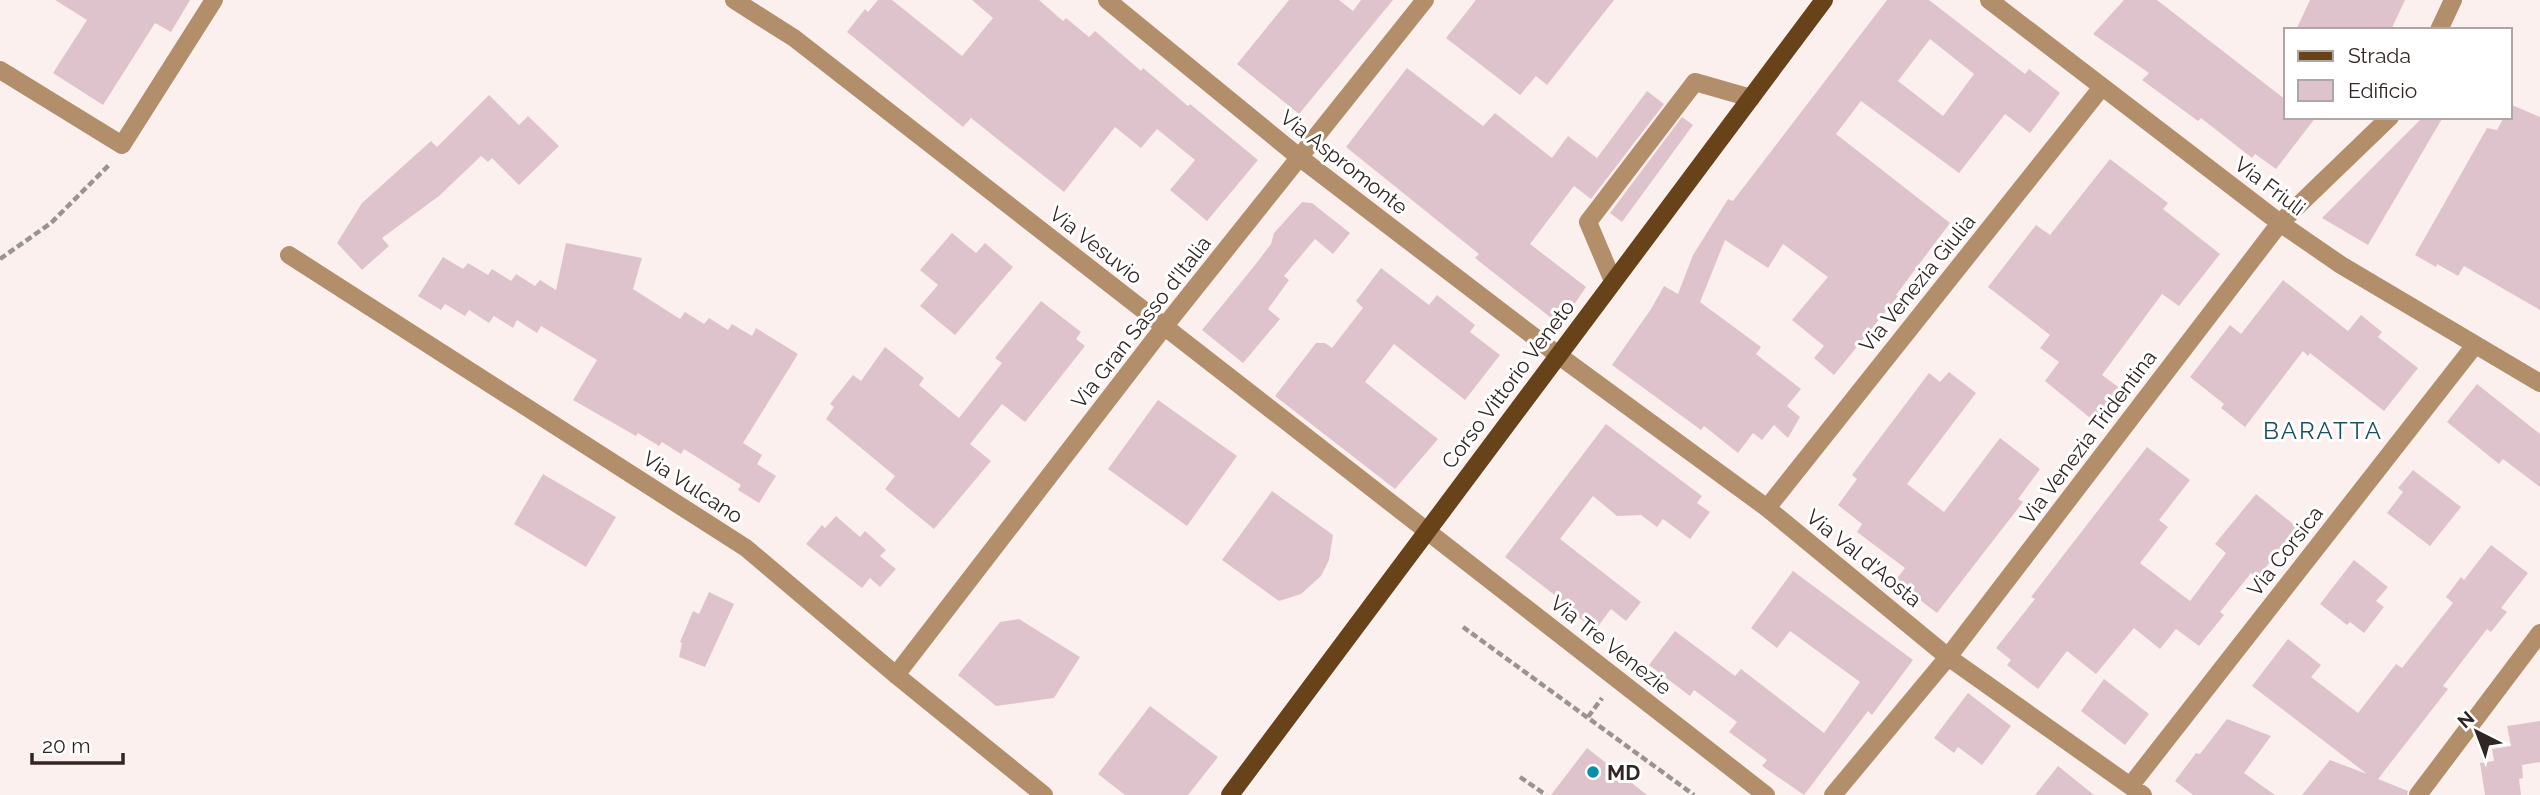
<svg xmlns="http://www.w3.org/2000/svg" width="2540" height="795" font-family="Raleway,sans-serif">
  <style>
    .building { fill: #dfc3cc; fill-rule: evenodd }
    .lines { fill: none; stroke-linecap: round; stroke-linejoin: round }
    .path { stroke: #9d9290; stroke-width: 4.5; stroke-dasharray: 7 3.5; stroke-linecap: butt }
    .minor { stroke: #b38e6b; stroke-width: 18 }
    .major { stroke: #684219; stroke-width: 18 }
    .poi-dot { fill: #048eac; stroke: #fff; stroke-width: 2.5 }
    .labels { text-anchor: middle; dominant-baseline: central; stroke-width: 6; stroke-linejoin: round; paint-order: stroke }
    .street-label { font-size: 21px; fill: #312624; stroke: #fff }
    .poi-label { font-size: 21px; font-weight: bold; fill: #312624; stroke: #fff; text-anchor: start }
    .quarter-label { font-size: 24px; letter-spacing: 2px; fill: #1b505f; stroke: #fff }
  </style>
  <rect width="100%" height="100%" fill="#fcf0ee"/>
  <path class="building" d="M 55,0 L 190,0 L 171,32 L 155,23 L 103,105 L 53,73 L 87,20 Z
    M 878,0 L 892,0 L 962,56 L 993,18 L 972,0 L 1039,0 L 1063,21 L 1066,18 L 1089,37 L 1095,31 L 1141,71 L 1143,68 L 1188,106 L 1190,104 L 1258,160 L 1207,221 L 1170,190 L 1195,160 L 1157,129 L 1141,148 L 1115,127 L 1064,192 L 971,118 L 963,127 L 847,32 L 865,9 L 868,12 Z
    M 1289,0 L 1339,0 L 1353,11 L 1361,0 L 1393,0 L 1299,114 L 1237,64 Z
    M 1476,0 L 1614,0 L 1547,85 L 1536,76 L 1520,95 L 1446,38 Z
    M 1887,0 L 1929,0 L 2025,74 L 2029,69 L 2060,93 L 2030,133 L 2005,114 L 1959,173 L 1861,101 L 1836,134 L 1950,223 L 1896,295 L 1898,296 L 1834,375 L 1814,358 L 1824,346 L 1792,320 L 1828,277 L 1783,244 L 1768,268 L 1725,240 L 1700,302 L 1761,347 L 1756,354 L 1801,389 L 1787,406 L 1800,417 L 1788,438 L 1774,425 L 1762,440 L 1753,433 L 1738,453 L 1704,426 L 1701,430 L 1612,365 L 1651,309 L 1664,286 L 1678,294 L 1693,255 L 1728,199 L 1733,201 ZM 1930,39 L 1974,74 L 1943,116 L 1898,81 Z
    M 2124,0 L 2157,0 L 2286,100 L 2286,117 L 2316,117 L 2276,169 L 2255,154 L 2252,158 L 2201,118 L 2198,121 L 2142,80 L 2149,73 L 2093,34 Z
    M 2310,0 L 2405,0 L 2391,30 L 2296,30 Z
    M 1407,68 L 1483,126 L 1495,113 L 1552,158 L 1568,136 L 1597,158 L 1647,91 L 1664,104 L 1591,199 L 1574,186 L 1530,244 L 1586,287 L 1560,325 L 1475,258 L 1479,254 L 1346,147 Z
    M 489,95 L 519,125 L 528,116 L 559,146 L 519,185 L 492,158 L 488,162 L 481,156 L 439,196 L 382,238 L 389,246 L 362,270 L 337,243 L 362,203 L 431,141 L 437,147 Z
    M 2512,105 L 2540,117 L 2540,310 L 2464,266 L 2458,276 L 2437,264 L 2436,267 L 2415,255 L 2487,128 L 2497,130 L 2504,117 L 2510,117 Z
    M 1682,117 L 1693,125 L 1622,222 L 1610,213 Z
    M 2423,117 L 2443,117 L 2368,245 L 2322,218 Z
    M 2110,159 L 2168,203 L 2163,209 L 2220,254 L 2179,306 L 2162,294 L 2102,375 L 2121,389 L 2095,422 L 2045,381 L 2059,362 L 2040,348 L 2050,335 L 1988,287 L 2036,225 L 2050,235 Z
    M 1302,202 L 1312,203 L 1350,233 L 1333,254 L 1315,239 L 1284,276 L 1289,280 L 1268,309 L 1280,319 L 1243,363 L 1202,330 L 1255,265 L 1271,244 L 1274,233 Z
    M 952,233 L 976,253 L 985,243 L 1013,267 L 955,335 L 920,306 L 938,285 L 920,270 Z
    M 566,243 L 642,258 L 633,289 L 680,319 L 685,312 L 704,324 L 709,318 L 728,330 L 732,324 L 752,336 L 756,328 L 798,354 L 743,443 L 762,455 L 757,464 L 776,476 L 759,503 L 738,490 L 741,485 L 684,449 L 681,454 L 662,442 L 659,446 L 638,433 L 636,436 L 573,400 L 597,360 L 541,326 L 537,333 L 517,320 L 513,328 L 494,316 L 489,323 L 469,310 L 465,316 L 445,304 L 441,310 L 418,296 L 443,257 L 463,269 L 468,263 L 488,275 L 492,269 L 511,281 L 516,274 L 535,286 L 540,280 L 556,290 Z
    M 1381,268 L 1429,305 L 1437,295 L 1475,325 L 1470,332 L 1500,355 L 1465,400 L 1394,344 L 1365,382 L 1438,439 L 1395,489 L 1275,396 L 1316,343 L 1325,343 L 1332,348 L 1363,308 L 1356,301 Z
    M 2283,280 L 2348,331 L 2361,315 L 2382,332 L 2378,337 L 2418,368 L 2384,411 L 2310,353 L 2308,356 L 2303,351 L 2245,427 L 2221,408 L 2224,404 L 2190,377 L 2230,325 L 2241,334 Z
    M 1041,301 L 1081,332 L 1076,339 L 1085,346 L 1025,422 L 1002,404 L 970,444 L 991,461 L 934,529 L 885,489 L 895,476 L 826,419 L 834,407 L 830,404 L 853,375 L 861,381 L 885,347 L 924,378 L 919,385 L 959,418 L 1002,363 L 995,358 Z
    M 1949,372 L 1976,393 L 1907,484 L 1944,512 L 2000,438 L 2040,469 L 2018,499 L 2023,502 L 1937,613 L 1895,581 L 1905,568 L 1857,532 L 1862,524 L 1838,505 L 1857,479 L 1852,475 L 1929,373 L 1940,382 Z
    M 2477,384 L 2540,434 L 2540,487 L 2503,459 L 2499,464 L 2447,422 Z
    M 1158,400 L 1237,456 L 1187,526 L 1108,469 Z
    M 1606,424 L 1702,496 L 1697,503 L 1710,512 L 1690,539 L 1663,519 L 1657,527 L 1641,515 L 1617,516 L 1593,496 L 1560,539 L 1641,602 L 1626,621 L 1611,609 L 1595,630 L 1577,616 L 1578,613 L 1505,557 Z
    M 2147,447 L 2190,480 L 2159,520 L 2168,527 L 2140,563 L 2190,601 L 2226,553 L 2215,544 L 2256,494 L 2298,528 L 2257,578 L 2251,573 L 2220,612 L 2224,615 L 2199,646 L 2176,629 L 2160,649 L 2134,628 L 2096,674 L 2067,651 L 2038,689 L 2007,665 L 2011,660 L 1996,648 L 2035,599 L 2031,597 Z
    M 2413,470 L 2461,507 L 2430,546 L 2387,513 L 2403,492 L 2398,488 Z
    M 543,474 L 616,517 L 586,567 L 514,524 Z
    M 1272,491 L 1333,535 L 1329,560 L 1321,576 L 1301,594 L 1279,601 L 1222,560 Z
    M 836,516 L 860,537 L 865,531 L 886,550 L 880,556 L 896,569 L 880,587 L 870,578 L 862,588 L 806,544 L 822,525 L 825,528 Z
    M 2491,545 L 2528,573 L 2501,608 L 2507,612 L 2491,632 L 2487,629 L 2443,686 L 2448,689 L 2378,779 L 2408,791 L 2407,795 L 2302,795 L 2330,760 L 2367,774 L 2252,686 L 2288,639 L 2321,665 L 2311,677 L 2358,713 L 2396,664 L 2402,668 L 2453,603 L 2446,597 L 2461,577 L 2464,580 Z
    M 2354,560 L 2388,587 L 2376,601 L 2384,607 L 2364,633 L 2350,622 L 2347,625 L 2320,604 Z
    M 1793,571 L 1913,660 L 1872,715 L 1868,711 L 1804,795 L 1762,766 L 1767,760 L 1729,732 L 1737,722 L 1694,690 L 1690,696 L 1649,665 L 1675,631 L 1735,676 L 1741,669 L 1824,733 L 1860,682 L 1790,631 L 1777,648 L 1751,628 Z
    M 709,592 L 734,604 L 705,667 L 679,657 L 682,643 L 680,642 L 693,611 L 699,614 Z
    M 1019,619 L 1080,657 L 1054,698 L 996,706 L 958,675 L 1000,622 Z
    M 2104,679 L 2149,714 L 2125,745 L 2081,711 Z
    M 1968,693 L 2011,726 L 1982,765 L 1958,747 L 1954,753 L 1934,738 Z
    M 1150,706 L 1218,757 L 1188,795 L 1125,795 L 1098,774 Z
    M 2227,719 L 2271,736 L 2244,773 L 2275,795 L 2193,795 L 2175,781 L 2196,753 L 2200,754 Z
    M 2540,721 L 2540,762 L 2522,765 L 2523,778 L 2519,779 L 2521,795 L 2485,795 L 2480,763 L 2494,761 L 2492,749 L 2511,746 L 2507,726 Z
    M 1587,748 L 1647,795 L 1551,795 Z
    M 2058,766 L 2094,795 L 2035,795 Z"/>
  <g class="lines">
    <path class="path" d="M 0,259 L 51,223 L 110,164
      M 1463,627 L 1694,795
      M 1588,717 L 1602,698
      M 1520,777 L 1546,795"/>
    <path class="minor" d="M 734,0 L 794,38 L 1766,795
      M 1107,0 L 1299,157 L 1558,355 L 1767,508 L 1948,657 L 2143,795
      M 1989,0 L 2280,223 L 2341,265 L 2540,383
      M 2439,30 L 2453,0
      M 0,70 L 122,145 L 214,0
      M 289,255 L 746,548 L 896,675 L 1044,795
      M 1613,281 L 1588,222 L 1695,82 L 1751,98
      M 1767,508 L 2102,87
      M 896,675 L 1164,327 L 1425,0
      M 2131,785 L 2475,345
      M 1833,795 L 1948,657 L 2280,223 L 2390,117
      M 2418,795 L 2540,633"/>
    <path class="major" d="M 1230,795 L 1824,0"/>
  </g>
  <circle class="poi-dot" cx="1593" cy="772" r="7"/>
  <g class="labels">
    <g class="street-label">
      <text transform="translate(1344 162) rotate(38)">Via Aspromonte</text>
      <text transform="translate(2270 186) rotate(37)">Via Friuli</text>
      <text transform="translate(1096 245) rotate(38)">Via Vesuvio</text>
      <text transform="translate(1917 283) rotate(-51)">Via Venezia Giulia</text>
      <text transform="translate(1141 322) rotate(-52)">Via Gran Sasso d'Italia</text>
      <text transform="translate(1508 384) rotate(-53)">Corso Vittorio Veneto</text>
      <text transform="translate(2088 437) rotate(-53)">Via Venezia Tridentina</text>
      <text transform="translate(693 487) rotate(33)">Via Vulcano</text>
      <text transform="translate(2285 551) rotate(-52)">Via Corsica</text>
      <text transform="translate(1864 558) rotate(39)">Via Val d'Aosta</text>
      <text transform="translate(1611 645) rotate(38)">Via Tre Venezie</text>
    </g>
    <g class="poi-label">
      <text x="1607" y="772">MD</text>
    </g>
    <g class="quarter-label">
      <text x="2323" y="430">BARATTA</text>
    </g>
  </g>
  <rect x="2284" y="28" width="228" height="91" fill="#ffffff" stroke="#ada8a7" stroke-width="2"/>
  <rect x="2298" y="51" width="35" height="10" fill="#684219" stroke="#ada8a7" stroke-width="2"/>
  <text x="2348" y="63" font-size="21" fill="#312624">Strada</text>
  <rect x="2298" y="80" width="35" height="21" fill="#dfc3cc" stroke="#ada8a7" stroke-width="2"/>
  <text x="2348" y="98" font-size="21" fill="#312624">Edificio</text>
  <g transform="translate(2477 732) rotate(318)" stroke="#ffffff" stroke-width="5" paint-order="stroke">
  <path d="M0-5L12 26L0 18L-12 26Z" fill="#312624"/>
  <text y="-10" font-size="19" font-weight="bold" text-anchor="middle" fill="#312624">N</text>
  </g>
  <path d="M32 753v10h91v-10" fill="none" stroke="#312624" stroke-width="3.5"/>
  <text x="42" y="753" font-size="21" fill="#312624" stroke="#ffffff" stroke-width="5" paint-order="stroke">20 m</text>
</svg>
